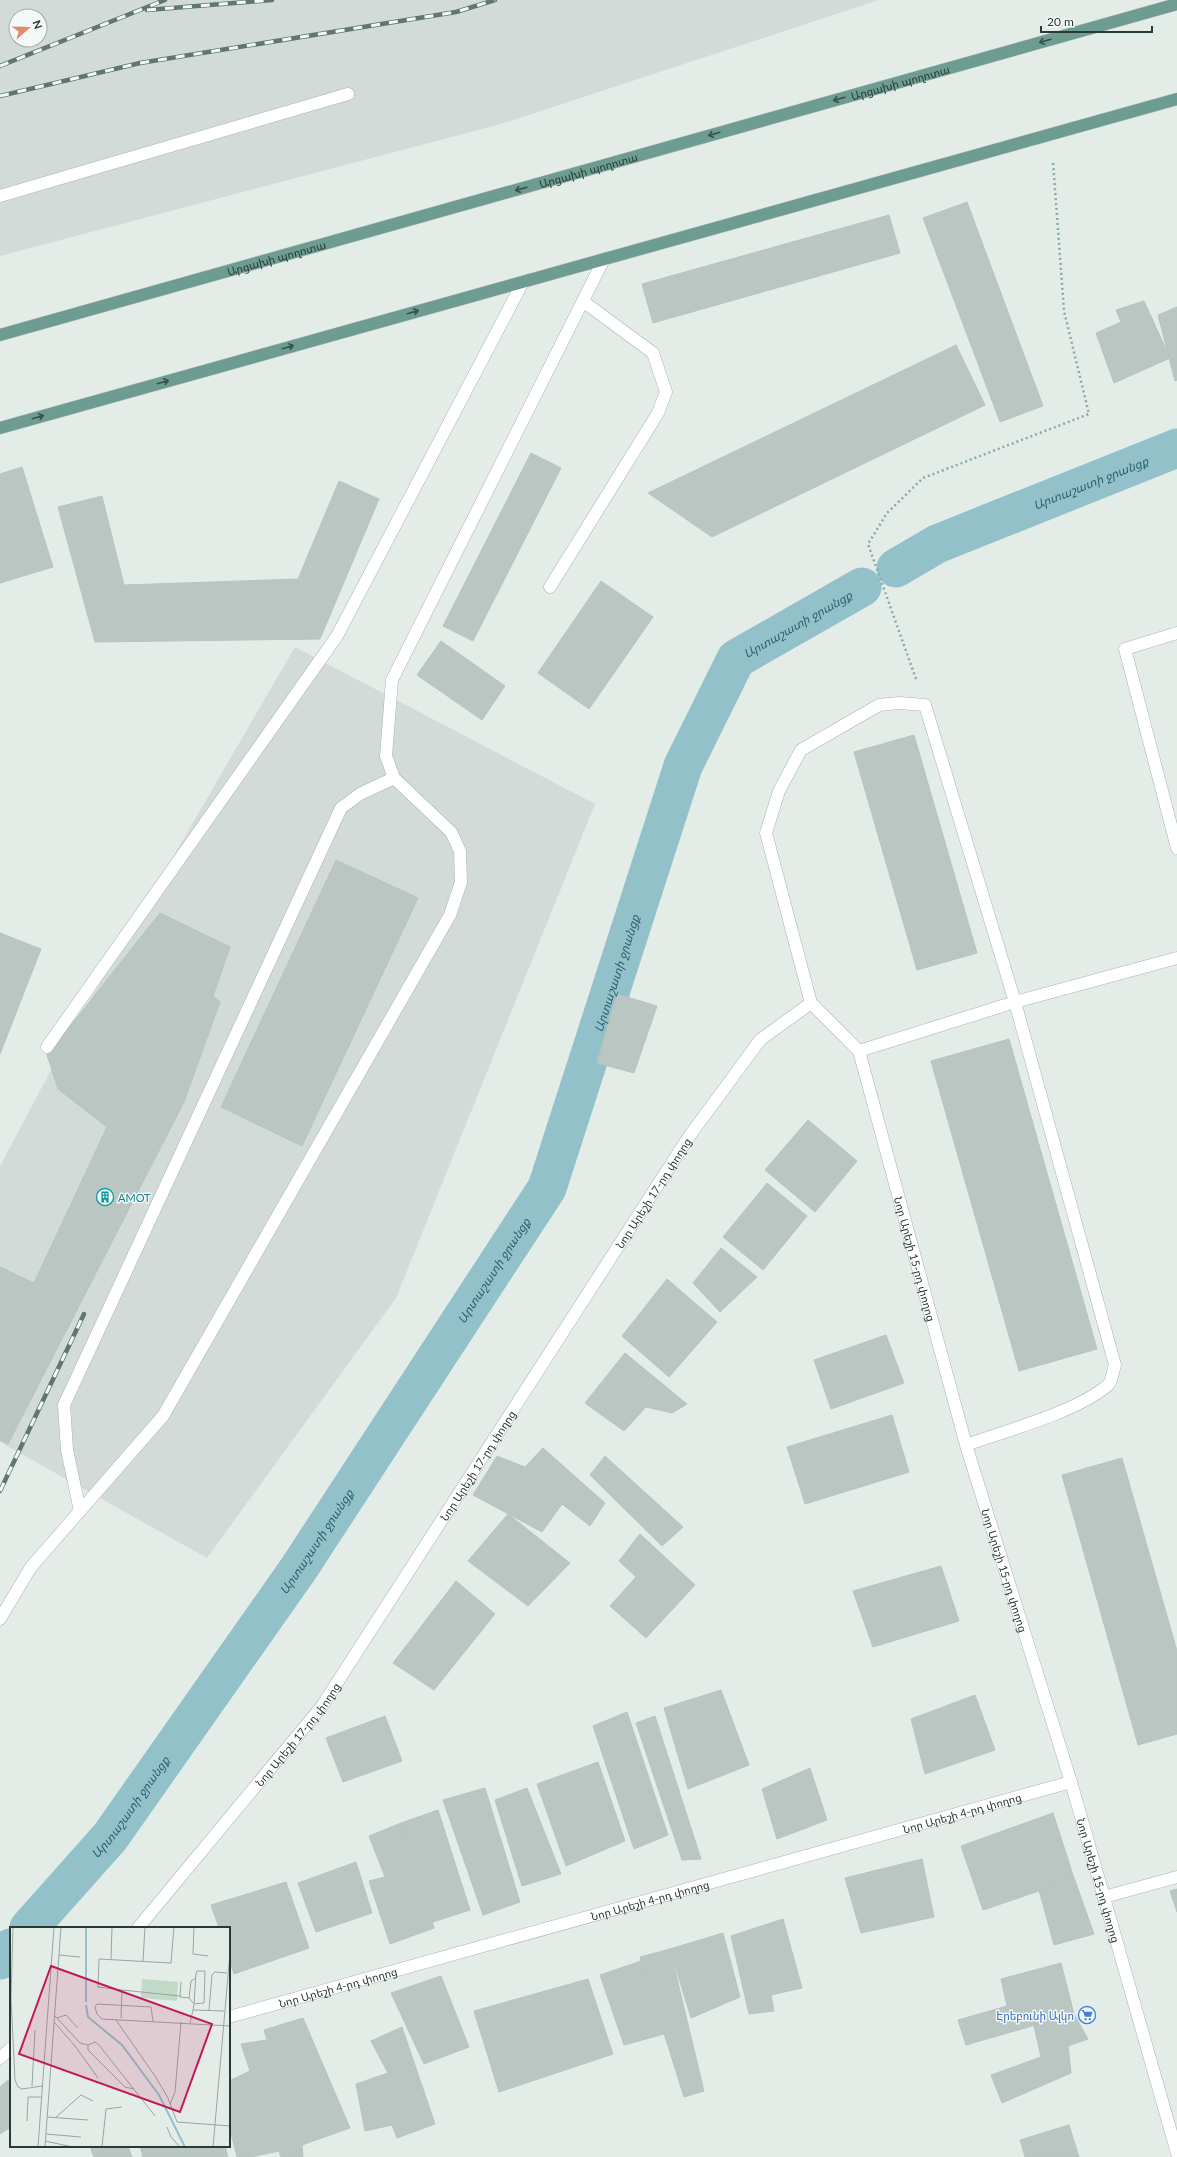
<svg xmlns="http://www.w3.org/2000/svg" width="1177" height="2157" font-family="Lato,'Noto Sans Armenian',sans-serif">
  <style>
    .built { fill: #d2dbd7; fill-rule: evenodd }
    .lines { fill: none; stroke-linecap: round; stroke-linejoin: round }
    .canal { stroke: #93c1ca; stroke-width: 39 }
    .building { fill: #bac6c1; stroke: #b7c4bf }
    .minor-casing { stroke: #a7b3af; stroke-width: 13 }
    .major-casing { stroke: #c2c8c6; stroke-width: 13 }
    .path { stroke: #88aba1; stroke-width: 2.5; stroke-dasharray: 2 3; stroke-linecap: butt }
    .minor { stroke: #fff; stroke-width: 12 }
    .major { stroke: #6e9c90; stroke-width: 12 }
    .rail-casing { stroke: #607671; stroke-width: 4.5 }
    .rail { stroke: #f4f8f6; stroke-width: 3; stroke-dasharray: 9; stroke-linecap: butt }
    .oneway { stroke: #38534c }
    .labels { text-anchor: middle; dominant-baseline: central; stroke-width: 3; stroke-linejoin: round; paint-order: stroke }
    .street-label { font-size: 11px; fill: #263b35; stroke: #f4f8f6 }
    .culture-label { font-size: 11px; fill: #0d838f; stroke: #f4f8f6; text-anchor: start }
    .shop-label { font-size: 11px; fill: #366cbe; stroke: #f4f8f6; text-anchor: end }
    .water-label { font-size: 12px; font-style: italic; fill: #276370; stroke: #f4f8f6 }
    .inset-river { fill: none; stroke: #93c1ca; stroke-width: 2 }
    .inset-road { fill: none; stroke: #98a5a0; stroke-width: 1 }
    .view { fill: #c2185b; fill-opacity: 0.15; stroke: #c2185b; stroke-width: 2 }
    .inset-edge { fill: none; stroke: #263b35; stroke-width: 2 }
  </style>
  <rect width="100%" height="100%" fill="#e4ece8"/>
  <path class="built" d="M 0,0 L 879,0 L 501,124 L 0,256 ZM 16,16 L 40,16 L 40,40 L 16,40 Z
    M 295,647 L 595,804 L 396,1298 L 207,1558 L 0,1442 L 0,1166 L 69,1036 Z"/>
  <g class="lines">
    <g class="canal">
      <path id="s1" d="M 896,568 L 937,544 L 1177,448"/>
      <path id="s2" d="M 29,1928 L 110,1837 L 299,1568 L 547,1188 L 683,766 L 736,659 L 862,587"/>
      <path d="M 0,1960 L 11,1948"/>
    </g>
  </g>
  <path class="building" d="M 967,202 L 1043,406 L 1000,422 L 923,218 Z
    M 889,215 L 900,253 L 653,323 L 642,284 Z
    M 1144,301 L 1170,358 L 1114,383 L 1096,333 L 1121,322 L 1116,310 Z
    M 1177,307 L 1177,380 L 1175,381 L 1158,315 Z
    M 956,345 L 985,405 L 712,537 L 648,493 Z
    M 531,453 L 561,468 L 473,641 L 443,626 Z
    M 22,467 L 53,567 L 0,583 L 0,474 Z
    M 339,481 L 379,499 L 320,639 L 95,642 L 58,507 L 102,496 L 124,585 L 298,579 Z
    M 601,581 L 653,617 L 589,709 L 538,673 Z
    M 441,641 L 505,686 L 482,720 L 417,675 Z
    M 914,735 L 977,953 L 917,970 L 854,752 Z
    M 336,860 L 418,898 L 302,1146 L 221,1107 Z
    M 160,913 L 230,947 L 213,996 L 220,1002 L 184,1102 L 8,1444 L 0,1440 L 0,1267 L 34,1283 L 107,1127 L 58,1089 L 47,1055 Z
    M 0,933 L 41,949 L 0,1054 Z
    M 617,994 L 657,1006 L 634,1073 L 597,1063 Z
    M 1009,1039 L 1097,1349 L 1019,1371 L 931,1061 Z
    M 808,1120 L 857,1161 L 815,1212 L 765,1170 Z
    M 767,1183 L 807,1216 L 763,1270 L 723,1237 Z
    M 721,1248 L 757,1277 L 720,1312 L 693,1283 Z
    M 667,1279 L 717,1322 L 669,1377 L 622,1336 Z
    M 886,1335 L 904,1383 L 831,1409 L 814,1360 Z
    M 625,1353 L 687,1404 L 672,1413 L 646,1407 L 624,1431 L 585,1403 Z
    M 892,1415 L 909,1472 L 805,1504 L 787,1447 Z
    M 543,1448 L 605,1503 L 590,1526 L 562,1504 L 542,1532 L 473,1495 L 497,1456 L 525,1467 Z
    M 605,1456 L 683,1527 L 662,1546 L 590,1475 Z
    M 1122,1458 L 1177,1651 L 1177,1734 L 1138,1745 L 1062,1475 Z
    M 508,1514 L 570,1563 L 528,1606 L 468,1561 Z
    M 640,1534 L 695,1585 L 646,1638 L 610,1606 L 636,1577 L 619,1561 Z
    M 941,1566 L 959,1621 L 873,1647 L 853,1591 Z
    M 456,1581 L 495,1614 L 434,1690 L 393,1663 Z
    M 721,1690 L 749,1765 L 688,1789 L 664,1708 Z
    M 975,1695 L 995,1750 L 925,1774 L 911,1719 Z
    M 627,1712 L 668,1835 L 634,1849 L 593,1726 Z
    M 385,1716 L 402,1761 L 343,1782 L 326,1738 Z
    M 655,1716 L 701,1859 L 682,1860 L 636,1723 Z
    M 598,1762 L 625,1841 L 566,1866 L 537,1784 Z
    M 810,1768 L 827,1820 L 777,1839 L 762,1789 Z
    M 485,1788 L 520,1902 L 483,1915 L 443,1800 Z
    M 527,1788 L 561,1874 L 522,1886 L 495,1800 Z
    M 438,1810 L 470,1910 L 433,1922 L 401,1823 Z
    M 1053,1813 L 1073,1875 L 1045,1889 L 983,1910 L 961,1846 Z
    M 401,1823 L 434,1928 L 390,1944 L 369,1881 L 385,1877 L 369,1836 Z
    M 922,1859 L 934,1917 L 861,1933 L 845,1878 Z
    M 356,1862 L 372,1913 L 316,1932 L 298,1883 Z
    M 1073,1875 L 1094,1934 L 1054,1945 L 1039,1890 Z
    M 286,1882 L 309,1948 L 234,1974 L 229,1959 L 229,1928 L 219,1928 L 211,1905 Z
    M 1177,1889 L 1177,1912 L 1170,1891 Z
    M 783,1919 L 802,1988 L 771,1995 L 774,2011 L 749,2014 L 731,1936 Z
    M 723,1933 L 740,1997 L 691,2018 L 670,1949 Z
    M 670,1949 L 704,2091 L 684,2097 L 640,1957 Z
    M 641,1961 L 664,2034 L 624,2045 L 600,1975 Z
    M 1061,1963 L 1074,2014 L 966,2045 L 958,2020 L 1007,2006 L 1001,1979 Z
    M 441,1976 L 469,2047 L 424,2064 L 391,1993 Z
    M 588,1979 L 613,2054 L 499,2092 L 474,2011 Z
    M 1074,2014 L 1088,2039 L 1068,2046 L 1071,2073 L 1002,2103 L 991,2075 L 1041,2057 L 1034,2026 Z
    M 303,2018 L 350,2128 L 302,2145 L 303,2157 L 281,2157 L 279,2151 L 251,2157 L 237,2157 L 229,2125 L 229,2081 L 250,2071 L 241,2044 L 267,2040 L 264,2030 Z
    M 402,2027 L 435,2124 L 397,2138 L 392,2125 L 365,2131 L 356,2084 L 388,2073 L 371,2041 Z
    M 8,2080 L 11,2083 L 11,2127 L 0,2134 L 0,2087 Z
    M 1069,2125 L 1079,2157 L 1025,2157 L 1020,2140 Z
    M 90,2146 L 128,2146 L 132,2157 L 94,2157 Z
    M 140,2146 L 225,2146 L 228,2157 L 143,2157 Z"/>
  <g class="lines">
    <g class="minor-casing">
      <g id="minor">
        <path d="M 0,196 L 348,94"/>
        <path d="M 550,587 L 658,413 L 666,392 L 653,353 L 584,302"/>
        <path d="M 1177,633 L 1125,649 L 1177,848"/>
        <path d="M 47,1047 L 337,636 L 523,282"/>
        <path d="M 859,1051 L 1015,1002 L 1177,958"/>
        <path id="s3" d="M 966,1445 C 1005,1431 1077,1412 1108,1385 C 1112,1381 1113,1371 1115,1365 L 1015,1002 L 925,705 L 899,703 L 879,705 L 801,750 L 779,791 L 766,833 L 811,1003 L 859,1051 L 966,1445 L 1071,1782 L 1177,2153"/>
        <path d="M 80,1511 L 67,1450 L 64,1405 L 341,808 L 360,794 L 394,778"/>
        <path d="M 0,1619 L 31,1567 L 163,1416 L 450,915 L 461,882 L 460,851 L 451,832 L 394,778 L 386,756 L 392,680 L 604,259"/>
        <path d="M 1104,1897 L 1177,1877"/>
        <path id="s4" d="M 138,1928 L 322,1706 L 688,1138 L 760,1040 L 811,1003"/>
        <path id="s5" d="M 229,2017 L 1071,1782"/>
        <path d="M 0,2058 L 11,2048"/>
      </g>
    </g>
    <g class="major-casing">
      <g id="major">
        <path id="s6" d="M 0,335 L 1177,4"/>
        <path d="M 0,428 L 1177,99"/>
      </g>
    </g>
    <path class="path" d="M 916,679 L 868,544 L 887,513 L 923,478 L 1089,414 L 1064,311 L 1053,162"/>
    <use href="#minor" class="minor"/>
    <use href="#major" class="major"/>
    <g class="rail-casing">
      <path id="rail" d="M 147,10 L 272,0
        M 0,66 L 165,0
        M 0,96 L 140,63 L 456,12 L 495,0
        M 0,1491 L 84,1314"/>
    </g>
    <use href="#rail" class="rail"/>
  </g>
  <defs><path id="oneway-shaft" d="M-6 0H5M1.5-3L5.5 0L1.5 3" fill="none" stroke-width="1.6" stroke-linecap="round" stroke-linejoin="round"/></defs>
  <g class="oneway">
    <use href="#oneway-shaft" transform="translate(1045 41) rotate(164)"/>
    <use href="#oneway-shaft" transform="translate(839 99) rotate(164)"/>
    <use href="#oneway-shaft" transform="translate(714 134) rotate(164)"/>
    <use href="#oneway-shaft" transform="translate(521 189) rotate(164)"/>
    <use href="#oneway-shaft" transform="translate(413 312) rotate(-16)"/>
    <use href="#oneway-shaft" transform="translate(288 347) rotate(-16)"/>
    <use href="#oneway-shaft" transform="translate(163 382) rotate(-16)"/>
    <use href="#oneway-shaft" transform="translate(38 417) rotate(-16)"/>
  </g>
  <defs>
    <g id="building-ring" transform="scale(0.9)"><circle r="9.5" fill="#f4f8f6" stroke="#0f9aa8" stroke-width="1.5"/><path d="M-4-6H4V6H1V3H-1V6H-4ZM-2.5-4.3h1.7v1.8h-1.7ZM.8-4.3h1.7v1.8H.8ZM-2.5-1h1.7V.8h-1.7ZM.8-1h1.7V.8H.8Z" fill="#0f9aa8"/></g>
    <g id="supermarket-ring" transform="scale(0.9)"><circle r="9.5" fill="#f4f8f6" stroke="#3f7fe0" stroke-width="1.5"/><path d="M-6-5.5h2.5l.6 2H6L4.5 2H-2.5L-4.4-4H-6ZM-1.5 3.2a1.3 1.3 0 1 0 .1 0ZM3 3.2a1.3 1.3 0 1 0 .1 0Z" fill="#3f7fe0"/></g>
  </defs>
  <g fill-rule="evenodd">
    <use href="#building-ring" x="105" y="1197"/>
    <use href="#supermarket-ring" x="1087" y="2015"/>
  </g>
  <g class="labels">
    <g class="street-label">
      <text stroke="none"><textPath href="#s6" startOffset="935">Արցախի պողոտա</textPath></text>
      <text stroke="none"><textPath href="#s6" startOffset="611">Արցախի պողոտա</textPath></text>
      <text stroke="none"><textPath href="#s6" startOffset="287">Արցախի պողոտա</textPath></text>
      <text stroke="none"><textPath href="#s4" startOffset="899">Նոր Արեշի 17-րդ փողոց</textPath></text>
      <text stroke="none"><textPath href="#s3" startOffset="1549">Նոր Արեշի 15-րդ փողոց</textPath></text>
      <text stroke="none"><textPath href="#s4" startOffset="575">Նոր Արեշի 17-րդ փողոց</textPath></text>
      <text stroke="none"><textPath href="#s3" startOffset="1873">Նոր Արեշի 15-րդ փողոց</textPath></text>
      <text stroke="none"><textPath href="#s4" startOffset="251">Նոր Արեշի 17-րդ փողոց</textPath></text>
      <text stroke="none"><textPath href="#s5" startOffset="761">Նոր Արեշի 4-րդ փողոց</textPath></text>
      <text stroke="none"><textPath href="#s3" startOffset="2197">Նոր Արեշի 15-րդ փողոց</textPath></text>
      <text stroke="none"><textPath href="#s5" startOffset="437">Նոր Արեշի 4-րդ փողոց</textPath></text>
      <text stroke="none"><textPath href="#s5" startOffset="113">Նոր Արեշի 4-րդ փողոց</textPath></text>
    </g>
    <g class="culture-label">
      <text x="118" y="1197">AMOT</text>
    </g>
    <g class="shop-label">
      <text x="1074" y="2015">Էրեբունի Ալկո</text>
    </g>
    <g class="water-label">
      <text stroke="none"><textPath href="#s1" startOffset="213">Արտաշատի ջրանցք</textPath></text>
      <text stroke="none"><textPath href="#s2" startOffset="1538">Արտաշատի ջրանցք</textPath></text>
      <text stroke="none"><textPath href="#s2" startOffset="1130">Արտաշատի ջրանցք</textPath></text>
      <text stroke="none"><textPath href="#s2" startOffset="806">Արտաշատի ջրանցք</textPath></text>
      <text stroke="none"><textPath href="#s2" startOffset="482">Արտաշատի ջրանցք</textPath></text>
      <text stroke="none"><textPath href="#s2" startOffset="158">Արտաշատի ջրանցք</textPath></text>
    </g>
  </g>
  <g transform="translate(10 1927)">
    <rect width="220" height="220" fill="#e4ece8"/>
    <path d="M 132,52 L 168,55 L 167,74 L 131,71 Z" fill="#c0dac7"/>
    <path class="inset-river" d="M 76,0 L 76,75M 76,78 L 78,90 L 112,118 L 149,168 L 175,220"/>
    <path class="inset-road" d="M 3,0 L 1,71 L 5,153 L 8,160 L 12,162 L 32,159M 184,0 L 183,27 L 198,29M 49,28 L 70,30M 101,32 L 102,0M 133,34 L 135,0M 171,55 L 170,70 L 179,71 L 183,76M 112,63 L 170,69M 179,71 L 181,54 L 186,51M 183,83 L 184,77 L 186,47 L 187,44 L 195,44 L 194,76 L 184,77M 199,83 L 202,48 L 205,45 L 217,46M 45,89 L 70,116 L 78,118 L 85,115 L 89,118 L 145,189M 47,91 L 56,88 L 68,101M 111,91 L 112,63 L 88,60 L 89,32 L 161,36 L 164,0M 106,93 L 145,149 L 158,171 L 167,195 L 220,199M 143,94 L 141,80 L 87,77 L 85,80 L 87,87 L 92,92 L 220,99M 44,95 L 65,119 L 88,151M 180,96 L 183,83 L 214,84M 78,118 L 78,123 L 115,160 L 124,162M 22,159 L 25,103M 160,177 L 165,165 L 171,95M 37,190 L 78,193M 45,191 L 71,168 L 83,174M 17,194 L 18,170 L 31,170M 157,200 L 161,210 L 170,220M 36,207 L 71,210M 35,214 L 63,220M 28,220 L 44,0M 35,220 L 51,0M 92,220 L 96,182 L 112,180M 203,220 L 220,26"/>
    <path class="view" d="M 41,39 L 202,97 L 170,185 L 9,127 Z"/>
    <rect width="220" height="220" class="inset-edge"/>
  </g>
  <g transform="translate(28 28) rotate(70)"><circle r="19" fill="#f4f8f6" stroke="#a2aca9"/>
  <path d="M0-3L7 15L0 10L-7 15Z" fill="#e18a6d"/>
  <text y="-6" font-size="11" font-weight="bold" text-anchor="middle" fill="#263b35">N</text>
  </g>
  <path d="M1041 26v6h111v-6" fill="none" stroke="#263b35" stroke-width="2"/>
  <text x="1047" y="26" font-size="12" fill="#263b35" stroke="#f4f8f6" stroke-width="3" paint-order="stroke">20 m</text>
</svg>
